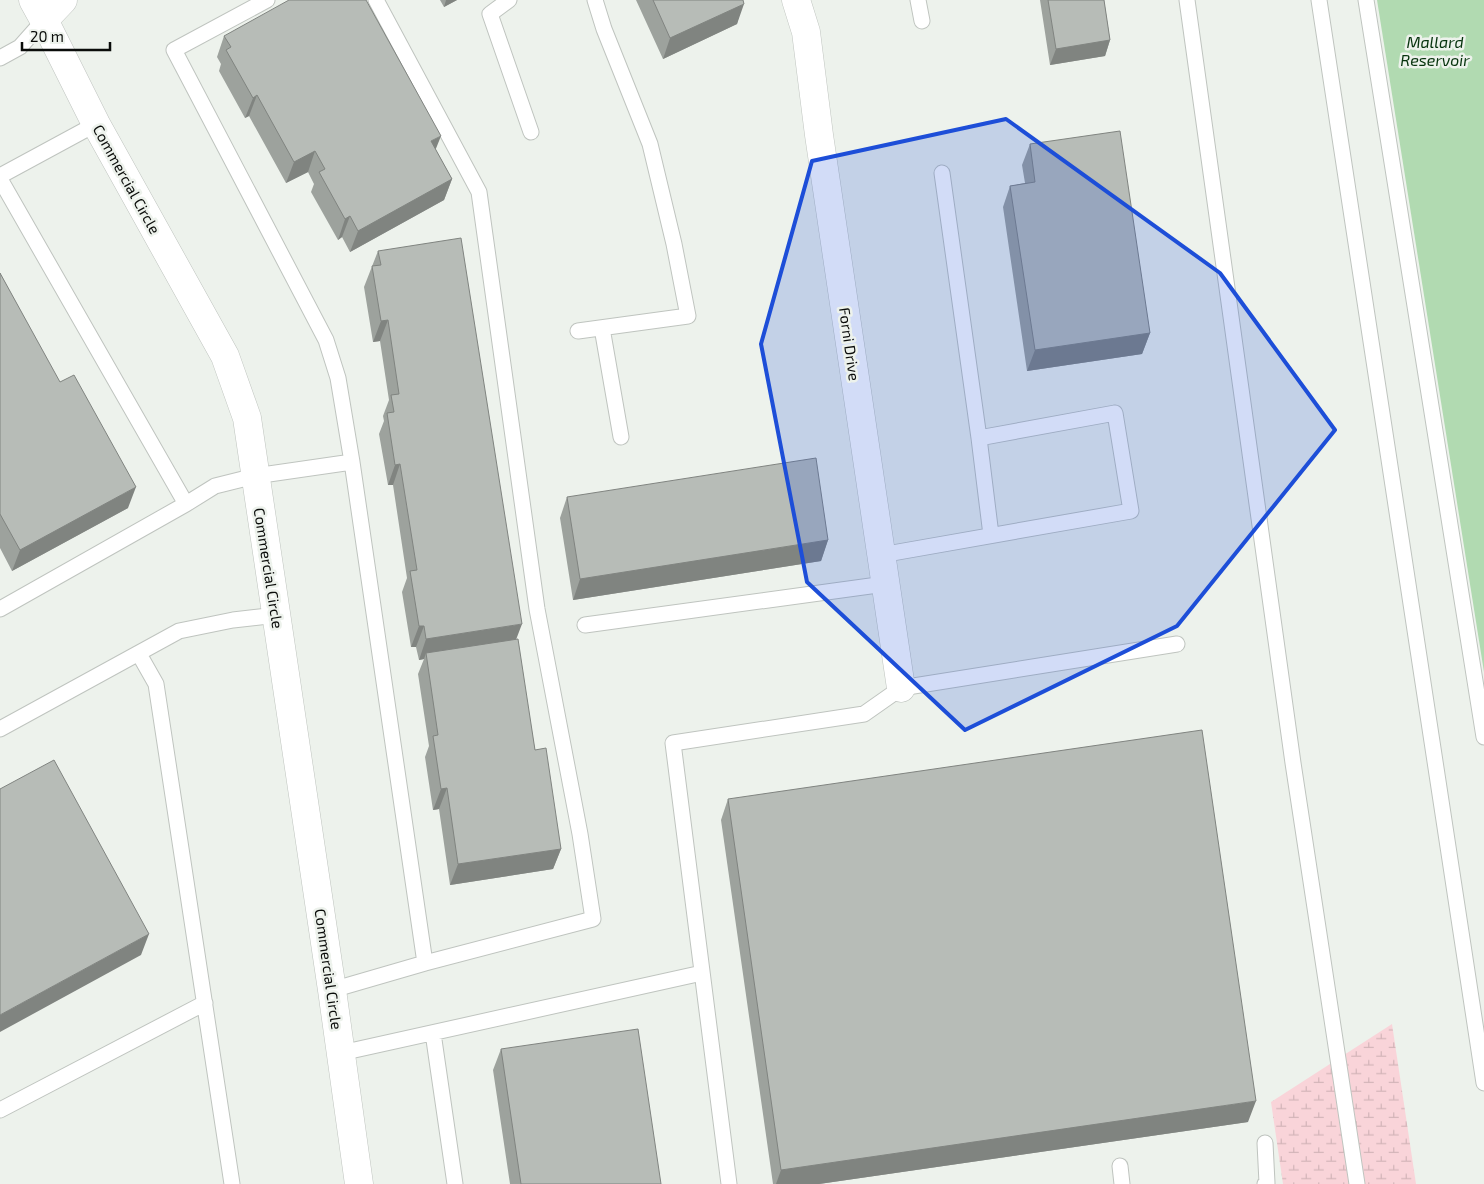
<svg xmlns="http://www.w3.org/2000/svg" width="1484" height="1184" font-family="'Exo 2',sans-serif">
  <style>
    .wetland { fill: url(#wetland-marsh) }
    .water { fill: #b1dab1 }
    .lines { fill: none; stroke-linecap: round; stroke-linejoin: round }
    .lane-casing { stroke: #bfc4bf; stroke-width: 17 }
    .street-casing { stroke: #bfc4bf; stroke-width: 29 }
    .lane { stroke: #fff; stroke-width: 15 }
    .street { stroke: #fff; stroke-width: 28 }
    .wall { fill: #9da29d }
    .shaded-wall { fill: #808480 }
    .building { fill: #b7bcb7; stroke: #808480 }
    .marked { fill: #1d4ed8; fill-opacity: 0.2; stroke: #1d4ed8; stroke-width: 4; stroke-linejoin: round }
    .labels { text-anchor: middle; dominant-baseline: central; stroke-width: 5; stroke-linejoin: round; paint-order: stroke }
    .street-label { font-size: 15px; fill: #0a0c0a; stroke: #edf2ec }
    .water-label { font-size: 16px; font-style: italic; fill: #07340e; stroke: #edf2ec }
  </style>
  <defs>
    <pattern id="wetland-marsh" width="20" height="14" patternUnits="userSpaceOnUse" patternTransform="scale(1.25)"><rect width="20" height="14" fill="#f9d4d9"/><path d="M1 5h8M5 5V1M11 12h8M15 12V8" fill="none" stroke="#d4b5b9"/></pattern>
  </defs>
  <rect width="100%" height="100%" fill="#edf2ec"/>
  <path class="wetland" d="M 1392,1024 L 1416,1184 L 1283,1184 L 1271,1102 Z"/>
  <path class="water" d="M 1377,0 L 1484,0 L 1484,672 Z"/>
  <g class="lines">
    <g class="lane-casing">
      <path id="lane" d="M 509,0 L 490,14 L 531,132
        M 918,0 L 922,21
        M 1187,0 L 1293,763 L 1357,1184
        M 1319,0 L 1484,1083
        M 1366,0 L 1484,737
        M 0,58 L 20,47 L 44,20
        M 942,173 L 979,438
        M 0,176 L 96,124
        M 0,179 L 186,504
        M 602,328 L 621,437
        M 578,331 L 688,316 L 674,244 L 650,144 L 604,29 L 595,0
        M 352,462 L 425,963
        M 881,555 L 1131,511 L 1115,413 L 979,438 L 991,535
        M 0,609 L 186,504 L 215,486 L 255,476 L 352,462 L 338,378 L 326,340 L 174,50 L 267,0
        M 585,625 L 885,584
        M 139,654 L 156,684 L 232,1184
        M 0,729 L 179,631 L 233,620 L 277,615
        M 332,990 L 425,963 L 593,919 L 580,834 L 537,609 L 479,192 L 376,0
        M 433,1033 L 455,1184
        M 341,1053 L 702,973
        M 0,1110 L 205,1003
        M 1120,1166 L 1122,1184
        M 729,1184 L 673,743 L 864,714 L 901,688 L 1177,644
        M 1265,1184 L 1267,1183 L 1265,1143"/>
    </g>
    <g class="street-casing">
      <path id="street" d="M 33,0 L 44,20 L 96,124 L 225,356 L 247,418 L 332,990 L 359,1184
        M 796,0 L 806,32 L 819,135 L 901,688
        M 44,20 L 63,0"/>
    </g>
    <use href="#lane" class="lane"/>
    <use href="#street" class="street"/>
  </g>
  <path class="wall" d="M 440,0 L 457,0 L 444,7 Z
    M 636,0 L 743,0 L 737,24 L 663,59 Z
    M 1040,0 L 1104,0 L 1110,40 L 1105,56 L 1050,65 Z
    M 224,36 L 436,150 L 452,179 L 444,200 L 350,252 L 342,237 L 338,240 L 311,192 L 314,184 L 308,172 L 286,183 L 249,116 L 245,118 L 219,71 L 221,64 L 217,57 Z
    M 1030,144 L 1150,333 L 1142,354 L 1027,371 L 1003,207 L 1010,186 L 1025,183 L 1022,165 Z
    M 378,251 L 516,639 L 535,750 L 561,849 L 553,869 L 450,885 L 439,809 L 433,810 L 425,757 L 429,746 L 418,674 L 424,659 L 419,660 L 416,647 L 411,647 L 402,592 L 407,578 L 393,485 L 388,485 L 379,434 L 384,421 L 383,416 L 389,400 L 380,341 L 373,342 L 364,287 Z
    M 0,273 L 128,508 L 12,571 L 0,548 Z
    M 567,497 L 828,540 L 821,561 L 573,600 L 560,518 Z
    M 728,799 L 1248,1122 L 819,1184 L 773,1184 L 721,820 Z
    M 501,1049 L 661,1184 L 510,1184 L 493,1070 Z"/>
  <path class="shaded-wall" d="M 446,0 L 457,0 L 444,7 Z
    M 744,4 L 737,24 L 663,59 L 670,38 Z
    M 1110,40 L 1105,56 L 1050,65 L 1056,49 Z
    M 257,95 L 249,116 L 245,118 L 253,98 Z
    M 441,136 L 433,156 L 431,141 Z
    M 315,151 L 308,172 L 286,183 L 294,162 Z
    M 452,179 L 444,200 L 350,252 L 358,231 Z
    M 350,216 L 342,237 L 338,240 L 345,219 Z
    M 388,320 L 380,341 L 373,342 L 381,321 Z
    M 1150,333 L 1142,354 L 1027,371 L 1035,350 Z
    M 400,464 L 393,485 L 388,485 L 395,465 Z
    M 136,487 L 128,508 L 12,571 L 20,550 Z
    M 828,540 L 821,561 L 573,600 L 580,579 Z
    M 522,624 L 514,645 L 426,653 L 424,659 L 419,660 L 426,639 Z
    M 419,626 L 424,626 L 416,647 L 411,647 Z
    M 447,788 L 439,809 L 433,810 L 441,789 Z
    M 561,849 L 553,869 L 450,885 L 458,864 Z
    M 149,934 L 141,955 L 0,1032 L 0,1015 Z
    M 1256,1101 L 1248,1122 L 819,1184 L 776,1184 L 781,1170 Z"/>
  <path class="building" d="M 289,0 L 366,0 L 441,136 L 431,141 L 452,179 L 358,231 L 350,216 L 345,219 L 319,172 L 325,169 L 315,151 L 294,162 L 257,95 L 253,98 L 226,50 L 231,47 L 224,36 Z
    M 653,0 L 743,0 L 744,4 L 670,38 Z
    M 1048,0 L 1104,0 L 1110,40 L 1056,49 Z
    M 1120,131 L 1150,333 L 1035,350 L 1010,186 L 1035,182 L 1030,144 Z
    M 461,238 L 522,624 L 426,639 L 424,626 L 419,626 L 410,571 L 417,570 L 400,464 L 395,465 L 387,413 L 394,412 L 391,395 L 399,394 L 388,320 L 381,321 L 372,266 L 381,265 L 378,251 Z
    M 0,273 L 60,382 L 74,375 L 136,487 L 20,550 L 0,514 Z
    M 816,458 L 828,540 L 580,579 L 567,497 Z
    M 518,639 L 535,750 L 546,748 L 561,849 L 458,864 L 447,788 L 441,789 L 433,736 L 438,735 L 426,653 Z
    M 1202,730 L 1256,1101 L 781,1170 L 728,799 Z
    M 54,760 L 149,934 L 0,1015 L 0,789 Z
    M 638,1029 L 661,1184 L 521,1184 L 501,1049 Z"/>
  <path class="marked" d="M 1006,119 L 1220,273 L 1335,430 L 1177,626 L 965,730 L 807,582 L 761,344 L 812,161 Z"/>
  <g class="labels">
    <g class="street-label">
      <text transform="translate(127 179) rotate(61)">Commercial Circle</text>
      <text transform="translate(850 344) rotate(82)">Forni Drive</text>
      <text transform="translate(269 568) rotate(81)">Commercial Circle</text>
      <text transform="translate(329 969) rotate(82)">Commercial Circle</text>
    </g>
    <g class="water-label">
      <text x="1435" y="41">Mallard<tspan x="1435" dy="18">Reservoir</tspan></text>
    </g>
  </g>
  <path d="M22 42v8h88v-8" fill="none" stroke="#0a0c0a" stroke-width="2.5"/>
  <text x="30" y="42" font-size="15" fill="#0a0c0a" stroke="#edf2ec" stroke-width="4" paint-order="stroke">20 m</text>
</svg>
